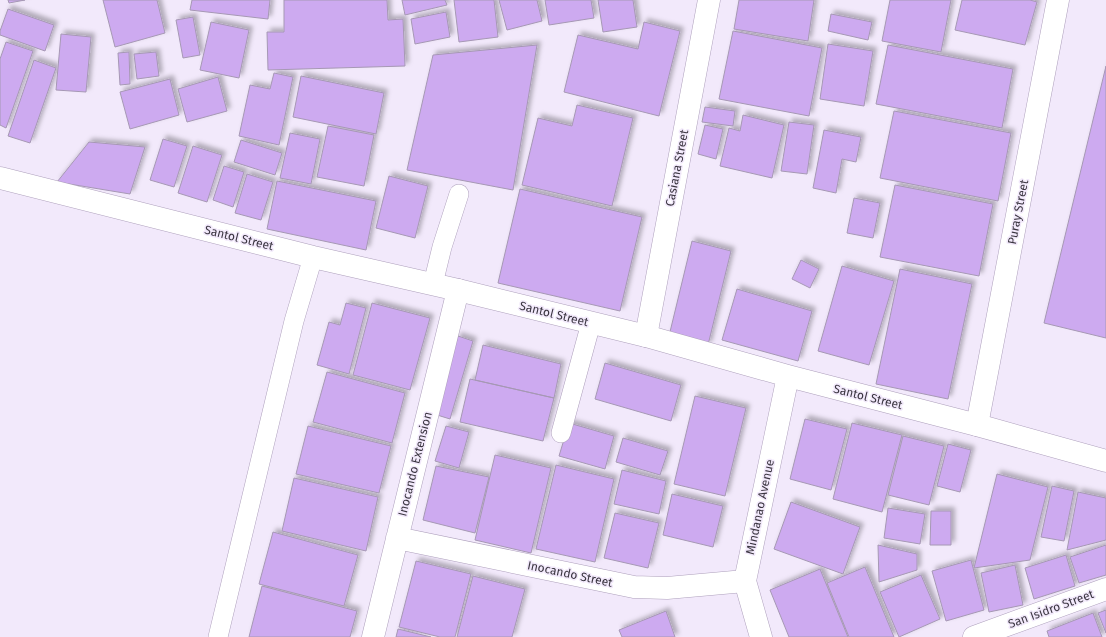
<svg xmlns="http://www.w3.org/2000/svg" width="1106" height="637" font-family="'Fira Sans',sans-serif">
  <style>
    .building { fill: #cdaaf0; stroke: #a698b4; filter: url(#shadow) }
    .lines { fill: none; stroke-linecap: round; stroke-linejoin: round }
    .service-casing { stroke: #aea0bc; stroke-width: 20 }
    .minor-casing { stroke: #aea0bc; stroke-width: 23 }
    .tertiary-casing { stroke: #aea0bc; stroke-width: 23 }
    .service { stroke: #fff; stroke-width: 19 }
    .minor { stroke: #fff; stroke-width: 22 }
    .tertiary { stroke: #fff; stroke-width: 22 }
    .labels { text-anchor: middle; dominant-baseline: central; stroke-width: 3; stroke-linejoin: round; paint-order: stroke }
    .street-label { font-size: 12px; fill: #3a3540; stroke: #f2e9fb }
  </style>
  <defs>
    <filter id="shadow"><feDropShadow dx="3.5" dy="-3.5" stdDeviation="2" flood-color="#0004"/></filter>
  </defs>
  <rect width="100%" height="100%" fill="#f2e9fb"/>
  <path class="building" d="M 8,0 L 25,0 L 9,3 Z
    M 103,0 L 157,0 L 165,33 L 115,47 Z
    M 192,0 L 270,0 L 268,19 L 190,10 Z
    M 284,0 L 387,0 L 388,20 L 403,19 L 405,66 L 268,70 L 267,32 L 284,32 Z
    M 402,0 L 445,0 L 447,5 L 405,15 Z
    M 454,0 L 494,0 L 498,37 L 459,42 Z
    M 499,0 L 537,0 L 542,21 L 507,30 Z
    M 545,0 L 591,0 L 594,18 L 549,25 Z
    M 598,0 L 633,0 L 637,27 L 603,32 Z
    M 739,0 L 814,0 L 808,41 L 734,29 Z
    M 890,0 L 951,0 L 941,52 L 882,41 Z
    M 962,0 L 1030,0 L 1037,2 L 1025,45 L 955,30 Z
    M 8,9 L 54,25 L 45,51 L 0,35 L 0,31 Z
    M 446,12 L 450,37 L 415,44 L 411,19 Z
    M 831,14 L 872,22 L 868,40 L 828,31 Z
    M 193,17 L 200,55 L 183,58 L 176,20 Z
    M 211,22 L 249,30 L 239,78 L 200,70 Z
    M 644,22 L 680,31 L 659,116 L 564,92 L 578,35 L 638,49 Z
    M 733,31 L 822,48 L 809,116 L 719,99 Z
    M 61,34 L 91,37 L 86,92 L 56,90 Z
    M 6,42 L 33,51 L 6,128 L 0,125 L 0,59 Z
    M 828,44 L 873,51 L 864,106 L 820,99 Z
    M 537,45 L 513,190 L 407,170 L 433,55 Z
    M 888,45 L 1013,69 L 1002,128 L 876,104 Z
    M 129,52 L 130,84 L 120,85 L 118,53 Z
    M 156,52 L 159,76 L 137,79 L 134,54 Z
    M 34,60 L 56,68 L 30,143 L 8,136 Z
    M 1106,66 L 1106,338 L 1044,323 Z
    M 274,73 L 293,77 L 279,145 L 239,136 L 250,85 L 270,89 Z
    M 301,76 L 384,93 L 376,134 L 293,117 Z
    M 218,77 L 227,111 L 187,122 L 178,89 Z
    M 170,79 L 179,115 L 130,129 L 120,92 Z
    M 577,105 L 633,118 L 612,206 L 522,185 L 538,118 L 572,126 Z
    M 705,107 L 735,111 L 733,126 L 702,122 Z
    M 894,111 L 1011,133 L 998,201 L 880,178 Z
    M 743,115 L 784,125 L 772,178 L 720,166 L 729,128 L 740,131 Z
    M 789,122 L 814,125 L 807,174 L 781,171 Z
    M 705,125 L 723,129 L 716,159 L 698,154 Z
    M 328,126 L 374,135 L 364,186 L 317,177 Z
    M 824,130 L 861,137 L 856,162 L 842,159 L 836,193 L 813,188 Z
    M 290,133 L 320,139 L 311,184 L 280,178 Z
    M 163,139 L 187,146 L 174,187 L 150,180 Z
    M 241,140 L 282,153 L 275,175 L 234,162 Z
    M 89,142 L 145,147 L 130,194 L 57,182 Z
    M 193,146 L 222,155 L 207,202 L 178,193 Z
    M 224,166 L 244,172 L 233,207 L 213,200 Z
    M 247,174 L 273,182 L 261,220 L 235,213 Z
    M 389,176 L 428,186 L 415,238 L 376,228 Z
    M 277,181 L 376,201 L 366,250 L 267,229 Z
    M 895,185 L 993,204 L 979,276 L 880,257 Z
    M 520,189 L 642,217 L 620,311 L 498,283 Z
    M 854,198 L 880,203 L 873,238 L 847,233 Z
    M 692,241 L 731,251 L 708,345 L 669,336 Z
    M 801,260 L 819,269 L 810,288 L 792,279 Z
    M 842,266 L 894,281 L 869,365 L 818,351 Z
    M 900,269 L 972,284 L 948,399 L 876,384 Z
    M 737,289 L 812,311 L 798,361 L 722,340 Z
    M 346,303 L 366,308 L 349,374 L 317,365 L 329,322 L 340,325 Z
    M 372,303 L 430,318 L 410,390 L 353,375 Z
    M 458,336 L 473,341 L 450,419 L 434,414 Z
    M 483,345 L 561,364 L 554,398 L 475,380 Z
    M 605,363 L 681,385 L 671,421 L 595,399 Z
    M 327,372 L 405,393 L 392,443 L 313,422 Z
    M 470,379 L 554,398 L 543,441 L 460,422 Z
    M 695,396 L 746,408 L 725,496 L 674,484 Z
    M 805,419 L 847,429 L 831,490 L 790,479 Z
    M 569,423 L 614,436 L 605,469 L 559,456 Z
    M 852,423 L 902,435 L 882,512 L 833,499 Z
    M 308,426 L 391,446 L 379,493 L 296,474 Z
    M 446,426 L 469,432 L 459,468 L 435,461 Z
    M 903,436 L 944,446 L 929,505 L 888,495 Z
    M 623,438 L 668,451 L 660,475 L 616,462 Z
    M 948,444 L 971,450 L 960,492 L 937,486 Z
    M 495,455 L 551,468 L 531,553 L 475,540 Z
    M 556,465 L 614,479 L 595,562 L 536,549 Z
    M 436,466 L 489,477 L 475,533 L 423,520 Z
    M 622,470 L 666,481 L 659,514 L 614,504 Z
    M 997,474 L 1048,487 L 1030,560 L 974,568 Z
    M 294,478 L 378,497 L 366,551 L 282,531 Z
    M 1052,486 L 1074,491 L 1064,541 L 1041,537 Z
    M 1078,492 L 1106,498 L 1106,540 L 1067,550 Z
    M 672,494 L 723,506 L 713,547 L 663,535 Z
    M 791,502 L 860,527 L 843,574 L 774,549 Z
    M 888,508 L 925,514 L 920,544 L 884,538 Z
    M 931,511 L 951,511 L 951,545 L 930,545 Z
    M 615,513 L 659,523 L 648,568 L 604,558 Z
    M 273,532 L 358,555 L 344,606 L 259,584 Z
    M 878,545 L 917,554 L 917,570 L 879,582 Z
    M 1106,545 L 1106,575 L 1079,583 L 1070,557 Z
    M 1066,555 L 1075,586 L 1034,599 L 1025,568 Z
    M 971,560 L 984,610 L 946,621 L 932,571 Z
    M 416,561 L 471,574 L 455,637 L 440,637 L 399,627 Z
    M 1015,565 L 1023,605 L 989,612 L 981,573 Z
    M 865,567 L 894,637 L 849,637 L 827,583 Z
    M 820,569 L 848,637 L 789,637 L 770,590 Z
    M 921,575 L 940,619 L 899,637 L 880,592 Z
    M 473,576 L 525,589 L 512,637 L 457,637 Z
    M 262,586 L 357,611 L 350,637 L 249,637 Z
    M 1106,610 L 1106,633 L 1098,613 Z
    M 666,611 L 675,637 L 622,637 L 619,630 Z
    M 1093,613 L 1102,637 L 1049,637 L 1047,631 Z
    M 398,629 L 431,637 L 396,637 Z"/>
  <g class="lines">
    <g class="service-casing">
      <path id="service" d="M 433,284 L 442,247 L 459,194
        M 561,433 L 591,323
        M 218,637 L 294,321 L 313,257"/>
    </g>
    <g class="minor-casing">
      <path id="minor" d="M 646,336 L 709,0
        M 977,425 L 1058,0
        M 397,538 L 634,587 L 667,588 L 745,581
        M 373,637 L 458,290
        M 974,637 L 1106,589"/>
    </g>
    <g class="tertiary-casing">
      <path id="tertiary" d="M 0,178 L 313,257 L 458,290 L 646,336 L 788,376 L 977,425 L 1106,461
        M 761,637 L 745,581 L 788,376"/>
    </g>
    <use href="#service" class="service"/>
    <use href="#minor" class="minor"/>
    <use href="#tertiary" class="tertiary"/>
  </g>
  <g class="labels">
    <g class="street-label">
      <text transform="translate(677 168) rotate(-79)">Casiana Street</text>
      <text transform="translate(1018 212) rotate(-79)">Puray Street</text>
      <text transform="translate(239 238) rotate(14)">Santol Street</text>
      <text transform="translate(554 314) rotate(14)">Santol Street</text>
      <text transform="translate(868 397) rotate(14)">Santol Street</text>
      <text transform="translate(415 464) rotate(-76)">Inocando Extension</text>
      <text transform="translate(760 507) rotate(-78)">Mindanao Avenue</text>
      <text transform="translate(570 574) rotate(12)">Inocando Street</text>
      <text transform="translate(1051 609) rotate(-20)">San Isidro Street</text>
    </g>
  </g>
</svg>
